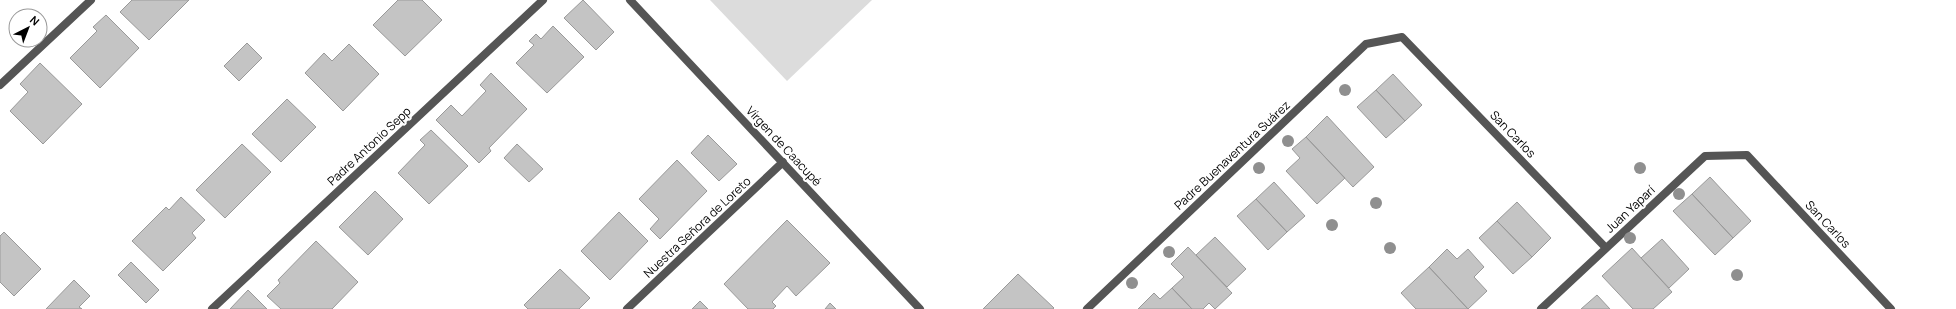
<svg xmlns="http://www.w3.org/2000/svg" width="1956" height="309" font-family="Manrope,sans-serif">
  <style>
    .green { fill: #dcdcdc }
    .building { fill: #c4c4c4; stroke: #999 }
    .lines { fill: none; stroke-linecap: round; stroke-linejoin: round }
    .minor { stroke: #555; stroke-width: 8 }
    .tree { fill: #8f8f8f }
    .labels { text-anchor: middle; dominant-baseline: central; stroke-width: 4; stroke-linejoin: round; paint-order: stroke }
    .street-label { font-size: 12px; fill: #000; stroke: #fff }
  </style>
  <rect width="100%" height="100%" fill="#fff"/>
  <path class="green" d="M 710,0 L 872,0 L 787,81 Z"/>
  <path class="building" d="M 132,0 L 189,0 L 149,40 L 120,12 Z
    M 398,0 L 422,0 L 442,20 L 405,56 L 373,25 Z
    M 583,0 L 614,32 L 596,50 L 564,18 Z
    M 106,15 L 139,48 L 100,88 L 70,58 L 97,31 L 93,27 Z
    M 553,26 L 584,57 L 547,93 L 516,63 L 534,45 L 529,41 L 536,34 L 541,39 Z
    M 247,43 L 262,58 L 239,81 L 224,66 Z
    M 349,44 L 379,74 L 343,111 L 305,73 L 324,53 L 332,61 Z
    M 40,63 L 82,104 L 43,144 L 10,111 L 28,92 L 20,84 Z
    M 491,73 L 527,109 L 489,148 L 491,151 L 479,163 L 436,120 L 451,105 L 462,116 L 486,91 L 480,85 Z
    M 1393,74 L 1422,105 L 1405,121 L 1376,90 Z
    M 1376,90 L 1405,121 L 1386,138 L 1357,107 Z
    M 287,99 L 316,127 L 281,162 L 252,134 Z
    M 1327,116 L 1374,167 L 1353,187 L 1306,137 Z
    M 431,130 L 468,166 L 429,204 L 398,173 L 425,145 L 420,140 Z
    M 708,135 L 737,164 L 719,181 L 691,153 Z
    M 1306,137 L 1345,178 L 1317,204 L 1286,171 L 1300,158 L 1292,149 Z
    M 242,144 L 271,172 L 225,218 L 196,190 Z
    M 517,144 L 543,169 L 529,182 L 504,158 Z
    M 677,160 L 707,191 L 660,239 L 650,229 L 659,219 L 639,199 Z
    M 1710,177 L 1751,221 L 1733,238 L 1692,194 Z
    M 1274,182 L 1305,216 L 1287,232 L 1256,199 Z
    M 375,191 L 403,219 L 368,255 L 339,227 Z
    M 1692,194 L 1733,238 L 1715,255 L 1673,211 Z
    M 181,197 L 205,220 L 192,233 L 196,238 L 163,271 L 132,241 L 166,207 L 169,210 Z
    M 1256,199 L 1287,232 L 1268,250 L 1237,216 Z
    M 1517,202 L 1551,238 L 1532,257 L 1497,221 Z
    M 619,212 L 648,241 L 610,280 L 581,251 Z
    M 787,220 L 830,263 L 796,296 L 787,286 L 772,302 L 776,306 L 773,309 L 748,309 L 724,284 Z
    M 1497,221 L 1532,257 L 1513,274 L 1479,238 Z
    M 4,232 L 41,269 L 14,296 L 0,282 L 0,236 Z
    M 1215,237 L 1246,269 L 1227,287 L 1196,255 Z
    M 1662,239 L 1689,269 L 1669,288 L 1641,258 Z
    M 316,241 L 358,282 L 332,309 L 281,309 L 267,296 L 280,283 L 278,280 Z
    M 1188,247 L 1232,293 L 1215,309 L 1209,303 L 1203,309 L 1192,309 L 1172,288 L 1184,277 L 1171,264 Z
    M 1632,248 L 1672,292 L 1653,309 L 1633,309 L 1602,276 Z
    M 1447,249 L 1457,259 L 1468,249 L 1484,267 L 1474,277 L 1487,291 L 1468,309 L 1429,267 Z
    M 131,262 L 159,290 L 146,303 L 118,275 Z
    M 1429,267 L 1468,309 L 1416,309 L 1401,293 Z
    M 560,269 L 590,298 L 579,309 L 528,309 L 524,305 Z
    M 1018,274 L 1054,308 L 1053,309 L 983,309 Z
    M 74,280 L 90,296 L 79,307 L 82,309 L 46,309 Z
    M 1172,288 L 1192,309 L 1138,309 L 1154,293 L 1160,299 Z
    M 248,290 L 267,309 L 230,309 Z
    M 1597,295 L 1610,309 L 1581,309 Z
    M 700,301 L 708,309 L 692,309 Z
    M 830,303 L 836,309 L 825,309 Z"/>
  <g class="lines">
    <path class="minor" d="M 630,0 L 920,309
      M 0,85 L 91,0
      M 212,309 L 543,0
      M 627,309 L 783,162
      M 1087,309 L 1366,44 L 1402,37 L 1606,248
      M 1541,309 L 1705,156 L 1747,155 L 1891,309"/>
  </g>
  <g class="tree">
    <circle cx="1345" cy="90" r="6"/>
    <circle cx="1288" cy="141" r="6"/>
    <circle cx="1259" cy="168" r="6"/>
    <circle cx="1640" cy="168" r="6"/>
    <circle cx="1679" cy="194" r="6"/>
    <circle cx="1376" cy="203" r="6"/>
    <circle cx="1332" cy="225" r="6"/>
    <circle cx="1630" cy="238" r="6"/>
    <circle cx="1390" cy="248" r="6"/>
    <circle cx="1169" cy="252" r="6"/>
    <circle cx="1737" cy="275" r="6"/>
    <circle cx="1132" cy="283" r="6"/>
  </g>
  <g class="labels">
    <g class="street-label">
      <text transform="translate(1513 134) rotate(46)">San Carlos</text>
      <text transform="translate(369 146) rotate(-43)">Padre Antonio Sepp</text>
      <text transform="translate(784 146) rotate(47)">Vírgen de Caacupé</text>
      <text transform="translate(1232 155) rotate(-43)">Padre Buenaventura Suárez</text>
      <text transform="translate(1630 209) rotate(-43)">Juan Yaparí</text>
      <text transform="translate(1828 224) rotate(47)">San Carlos</text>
      <text transform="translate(697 227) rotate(-43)">Nuestra Señora de Loreto</text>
    </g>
  </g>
  <g transform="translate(28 28) rotate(42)"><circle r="19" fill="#ffffff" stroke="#999999"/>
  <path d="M0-3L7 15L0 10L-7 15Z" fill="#000000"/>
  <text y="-6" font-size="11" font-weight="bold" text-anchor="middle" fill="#000000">N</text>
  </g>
</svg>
